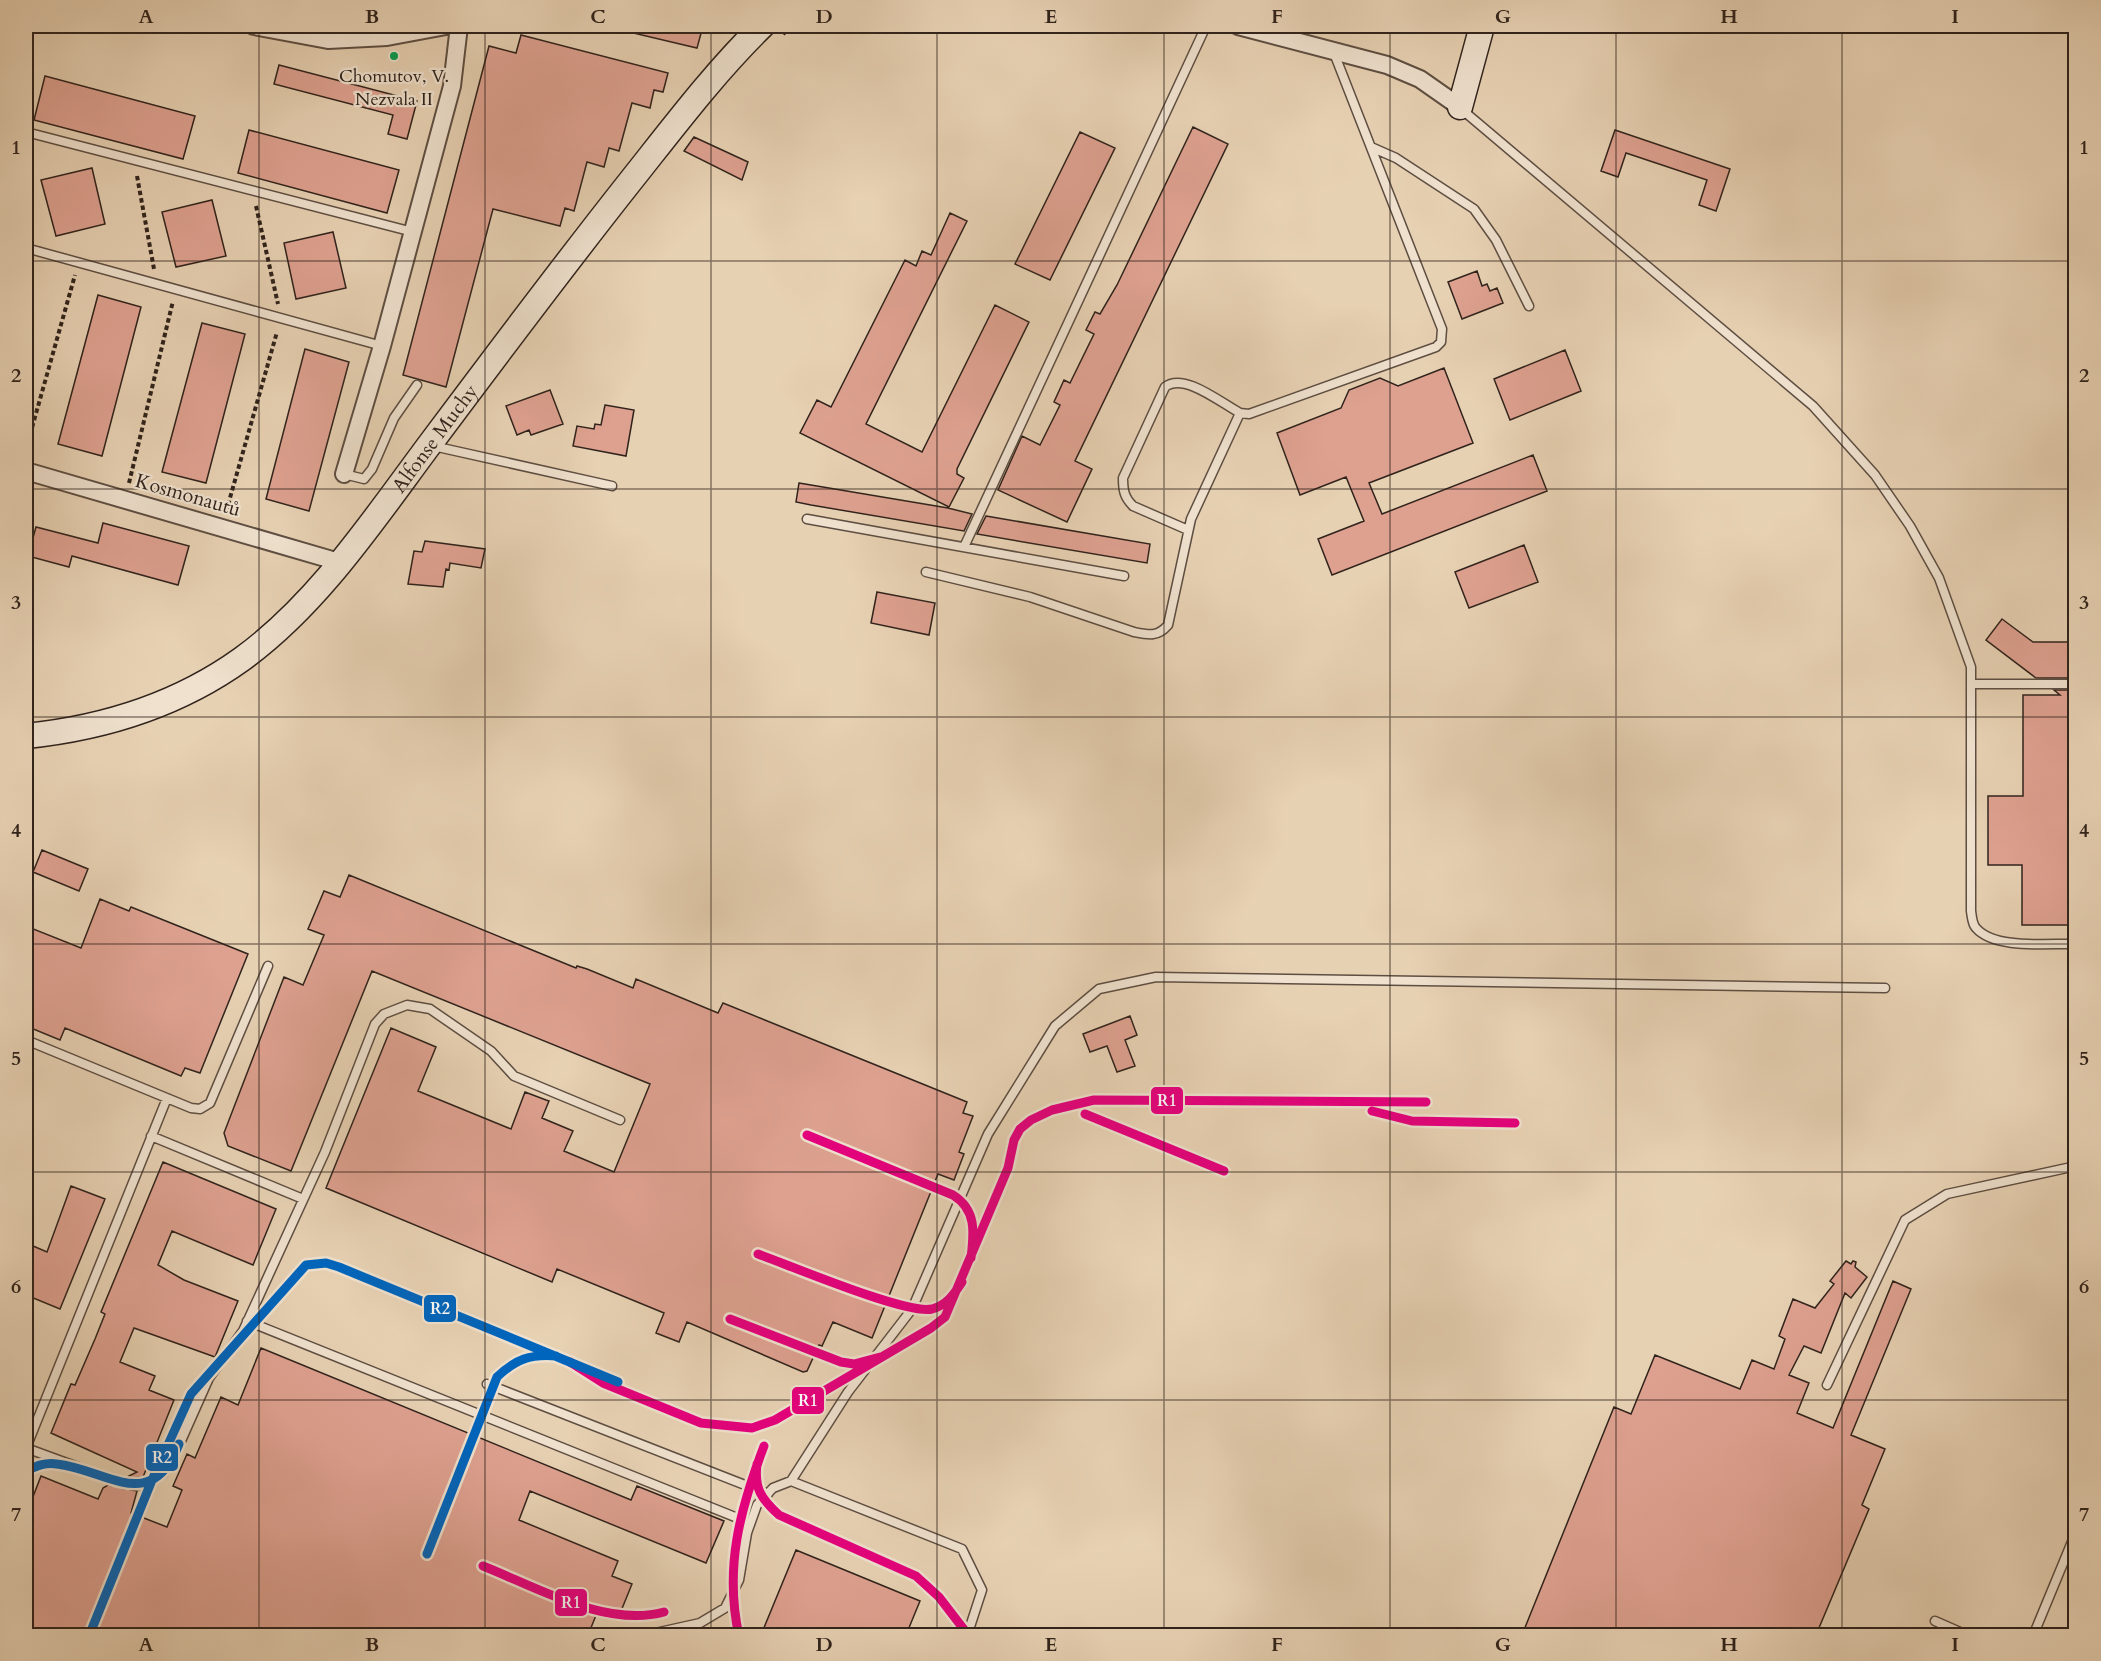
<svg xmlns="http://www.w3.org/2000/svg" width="2101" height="1661" font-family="Cardo,serif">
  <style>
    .building { fill: #dea190; stroke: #30231c; stroke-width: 1.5 }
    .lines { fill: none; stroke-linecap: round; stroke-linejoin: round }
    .service-casing { stroke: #5e4e42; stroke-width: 11 }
    .minor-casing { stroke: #5e4e42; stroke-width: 20 }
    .secondary-casing { stroke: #30231c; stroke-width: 27 }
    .path { stroke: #30231c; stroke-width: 4; stroke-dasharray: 4.5 3; stroke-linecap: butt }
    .service { stroke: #efe1ce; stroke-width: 8 }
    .minor { stroke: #efe1ce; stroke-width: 16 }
    .secondary { stroke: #efe1ce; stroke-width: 24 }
    .rail-1-casing { stroke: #efe1ce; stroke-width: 14 }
    .rail-2-casing { stroke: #efe1ce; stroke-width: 14 }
    .rail-1 { stroke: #e5007d; stroke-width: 9 }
    .rail-2 { stroke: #0065bd; stroke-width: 9 }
    .grid { fill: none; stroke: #30231c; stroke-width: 1.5; stroke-opacity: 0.55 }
    .bus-dot { fill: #029f4e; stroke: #efe1ce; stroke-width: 2 }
    .labels { text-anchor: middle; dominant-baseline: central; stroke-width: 4.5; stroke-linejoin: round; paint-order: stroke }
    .bus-label { font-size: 18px; fill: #30231c; stroke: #efe1ce }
    .street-label { font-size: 20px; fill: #30231c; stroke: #efe1ce }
    .line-badge { stroke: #efe1ce; stroke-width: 2 }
    .badge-label { font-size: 16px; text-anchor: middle; font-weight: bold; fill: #fff }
    .neatline { fill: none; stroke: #30231c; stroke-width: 2 }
    .grid-label { font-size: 20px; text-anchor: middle; font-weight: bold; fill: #30231c }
  </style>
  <rect width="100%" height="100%" fill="#e7d1b3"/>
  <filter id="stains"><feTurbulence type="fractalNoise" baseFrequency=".00333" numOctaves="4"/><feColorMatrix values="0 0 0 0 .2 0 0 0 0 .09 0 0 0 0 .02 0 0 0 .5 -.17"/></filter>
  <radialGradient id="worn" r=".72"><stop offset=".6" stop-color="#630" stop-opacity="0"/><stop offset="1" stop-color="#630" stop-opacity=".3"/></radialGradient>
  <path class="building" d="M 630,26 L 703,26 L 697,48 L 629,32 Z
    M 521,35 L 668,73 L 663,92 L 654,90 L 650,108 L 632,103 L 619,151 L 609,148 L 604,167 L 587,162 L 574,211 L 565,208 L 560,226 L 493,209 L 446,387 L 403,375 L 489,46 L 516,53 Z
    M 279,65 L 417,101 L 407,139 L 388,134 L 393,115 L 274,84 Z
    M 45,76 L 195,116 L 183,159 L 34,120 Z
    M 1193,127 L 1228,144 L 1075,461 L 1092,469 L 1067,522 L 998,490 L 1022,436 L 1040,445 L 1060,405 L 1054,402 L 1064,380 L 1070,383 L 1094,334 L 1086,330 L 1095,312 L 1100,314 L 1117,285 Z
    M 249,130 L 399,170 L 387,213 L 238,173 Z
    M 1615,130 L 1730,169 L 1716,211 L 1699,205 L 1707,180 L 1626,153 L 1618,177 L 1601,171 Z
    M 1080,132 L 1115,148 L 1050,280 L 1015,264 Z
    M 694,137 L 748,162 L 742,180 L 684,151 Z
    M 92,168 L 105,224 L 56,236 L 41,180 Z
    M 212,200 L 226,256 L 176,267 L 162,212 Z
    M 950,213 L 967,221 L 866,424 L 922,452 L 995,305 L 1029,322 L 957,469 L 957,474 L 964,478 L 949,507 L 800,433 L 817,400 L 831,407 L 905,260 L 916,266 L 922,251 L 931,255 Z
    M 333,232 L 346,288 L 296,299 L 284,243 Z
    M 1477,271 L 1482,286 L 1487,284 L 1490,291 L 1497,288 L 1503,303 L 1462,319 L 1448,282 Z
    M 98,295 L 141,307 L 102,456 L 58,444 Z
    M 202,323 L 245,334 L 206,483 L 162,472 Z
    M 305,349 L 349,362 L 309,511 L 266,499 Z
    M 1565,350 L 1581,391 L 1510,420 L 1494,379 Z
    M 1444,368 L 1473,443 L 1369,483 L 1382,514 L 1533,455 L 1547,491 L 1332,575 L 1318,539 L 1364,521 L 1346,477 L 1300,495 L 1277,433 L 1341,408 L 1349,390 L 1380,378 L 1398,386 Z
    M 550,390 L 563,424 L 531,435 L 529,430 L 517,435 L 506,406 Z
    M 605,405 L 634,410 L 626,456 L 573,446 L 577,426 L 594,429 L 595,424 L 601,425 Z
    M 799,483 L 948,508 L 972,514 L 964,531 L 811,505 L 796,502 Z
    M 986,516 L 1150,544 L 1147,563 L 977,534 Z
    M 103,523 L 189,546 L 178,585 L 72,556 L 69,567 L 28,556 L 36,527 L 98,543 Z
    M 425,541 L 485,549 L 481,568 L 450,563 L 449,570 L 446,569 L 443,587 L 408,584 L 414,551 L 422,552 Z
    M 1524,545 L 1538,582 L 1469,608 L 1455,572 Z
    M 877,592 L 935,603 L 929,635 L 871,623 Z
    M 2002,619 L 2033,642 L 2076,642 L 2076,678 L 2036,678 L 1986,640 Z
    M 2054,690 L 2076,690 L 2076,925 L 2022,925 L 2022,865 L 1988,865 L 1988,796 L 2023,796 L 2023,695 L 2060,695 Z
    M 42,850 L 88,869 L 79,891 L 33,872 Z
    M 349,875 L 576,968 L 577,966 L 587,969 L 633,988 L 636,979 L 718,1013 L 723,1003 L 967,1102 L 963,1113 L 973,1116 L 959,1152 L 964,1154 L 954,1180 L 938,1174 L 872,1338 L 833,1322 L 822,1346 L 819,1345 L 807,1371 L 803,1372 L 687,1322 L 679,1342 L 656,1333 L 664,1313 L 557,1269 L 552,1282 L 326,1188 L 391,1028 L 436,1047 L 418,1091 L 511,1129 L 525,1092 L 546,1100 L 549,1101 L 542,1118 L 573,1131 L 564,1151 L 614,1172 L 650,1084 L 372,971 L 291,1171 L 228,1146 L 224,1133 L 284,977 L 303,985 L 324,935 L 308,929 L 324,891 L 340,897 Z
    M 100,899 L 129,911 L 131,907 L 248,954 L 200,1073 L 185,1068 L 181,1076 L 65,1028 L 60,1040 L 26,1026 L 26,926 L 81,948 Z
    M 1130,1016 L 1137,1035 L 1125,1040 L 1135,1066 L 1117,1072 L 1107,1046 L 1090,1052 L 1083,1034 Z
    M 163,1162 L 276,1209 L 253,1265 L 172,1231 L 158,1265 L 184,1280 L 238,1301 L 215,1357 L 134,1328 L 120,1362 L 155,1376 L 149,1390 L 174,1400 L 143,1477 L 125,1478 L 137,1472 L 51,1433 L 71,1384 L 75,1385 L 95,1339 L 105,1314 L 101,1312 Z
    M 71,1186 L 105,1199 L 60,1309 L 26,1295 L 26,1243 L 47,1252 Z
    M 1846,1261 L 1851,1264 L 1853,1261 L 1856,1262 L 1855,1267 L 1867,1277 L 1851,1298 L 1845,1293 L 1821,1353 L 1804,1346 L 1789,1375 L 1809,1383 L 1797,1413 L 1833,1428 L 1893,1281 L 1911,1289 L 1851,1435 L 1885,1449 L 1862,1505 L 1869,1509 L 1816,1635 L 1522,1635 L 1614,1407 L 1631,1414 L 1655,1355 L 1740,1389 L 1752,1360 L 1774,1369 L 1785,1339 L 1779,1336 L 1793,1299 L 1815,1308 L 1834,1284 L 1830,1281 Z
    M 261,1348 L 631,1500 L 637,1486 L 724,1521 L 706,1563 L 530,1491 L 519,1520 L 618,1561 L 612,1576 L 632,1584 L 621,1611 L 611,1612 L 599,1608 L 588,1635 L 26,1635 L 26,1515 L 41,1476 L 98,1499 L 103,1488 L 108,1485 L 137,1491 L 131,1513 L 167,1527 L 182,1490 L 173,1486 L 187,1454 L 195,1458 L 221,1397 L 238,1405 Z
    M 796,1550 L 920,1601 L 906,1635 L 761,1635 Z"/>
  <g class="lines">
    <g class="service-casing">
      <path id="service" d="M 1460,108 L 1813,406 L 1875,475 L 1910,526 L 1939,578 L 1971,667 L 1971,911 C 1972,917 1972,924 1976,928 C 1995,950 2049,943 2076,944
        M 26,132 L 413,232
        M 1371,147 L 1396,158 L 1474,209 L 1496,240 L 1529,306
        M 26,248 L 382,346
        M 433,446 L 612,486
        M 344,474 L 364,479 L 372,469 L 394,418 L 417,385
        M 807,519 L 1124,576
        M 1188,530 L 1133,506 C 1124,497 1123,490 1123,478 L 1165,387 C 1184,372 1221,403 1240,413 L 1249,414 L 1436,347 L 1441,342 L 1442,329 L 1334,53
        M 964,547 L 1206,26
        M 926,572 L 1030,597 L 1134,632 C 1149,635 1158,637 1168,625 L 1191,519 L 1240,413
        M 1971,684 L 2076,684
        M 26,1040 L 191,1108 L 200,1109 L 210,1103 L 268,966
        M 151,1136 L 303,1199
        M 247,1321 L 750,1523
        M 487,1384 L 768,1494
        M 1827,1385 L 1905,1220 L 1947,1194 L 2076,1166
        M 26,1448 L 124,1484 L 139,1485 L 152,1480 L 163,1473 L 173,1459 L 209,1378 L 243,1331 L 325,1152 L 375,1024 L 384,1014 L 407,1005 L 430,1009 L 491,1051 L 514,1076 L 620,1120
        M 26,1448 L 167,1098
        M 791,1481 L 962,1549 L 982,1590 L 967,1636
        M 1935,1621 L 1969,1636
        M 655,1633 L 700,1623 L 725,1608 L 739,1580 L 747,1533 L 757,1505 L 773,1488 L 791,1481 L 848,1392 L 912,1309 L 988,1134 L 1055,1026 L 1099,989 L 1156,977 L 1885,988
        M 2033,1636 L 2076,1532"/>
    </g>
    <g class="minor-casing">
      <path id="minor" d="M 254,26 L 328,40 L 387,37 L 446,26
        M 1238,26 L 1387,65 L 1420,79 L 1460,107
        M 26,471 L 339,562
        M 344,474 L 382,346 L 452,86 L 459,26"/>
    </g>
    <g class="secondary-casing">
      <g id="secondary">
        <path d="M 1460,107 L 1482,26"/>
        <path id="s1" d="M 26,736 C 104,728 178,705 242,659 C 318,604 374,519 430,444 C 495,357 561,269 629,183 C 672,129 713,74 762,26"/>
      </g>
    </g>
    <path class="path" d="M 783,34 L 793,26
      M 137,176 L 154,269
      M 256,206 L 278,304
      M 26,449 L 75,275
      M 129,483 L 173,301
      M 226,512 L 277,332"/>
    <use href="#service" class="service"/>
    <use href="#minor" class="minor"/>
    <use href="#secondary" class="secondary"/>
    <g class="rail-1-casing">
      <path id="rail-1" d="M 1372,1111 L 1412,1121 L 1515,1123
        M 1085,1114 L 1224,1171
        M 807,1135 L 953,1195 C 977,1210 974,1233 971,1258
        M 758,1254 C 789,1265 907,1315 932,1309 C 947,1305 954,1294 962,1282
        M 730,1319 L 841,1362 L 854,1364 L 884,1356
        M 570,1362 L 603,1383 L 701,1423 L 752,1428 L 775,1420 L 931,1328 L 945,1317 L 1008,1168 L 1014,1140 L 1020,1129 L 1031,1120 L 1052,1110 L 1094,1100 L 1426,1102
        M 757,1464 C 754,1488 761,1499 779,1515 L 916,1576 L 939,1597 L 969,1636
        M 483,1566 C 536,1587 606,1628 664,1612
        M 739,1636 C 724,1568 740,1509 764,1446"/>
    </g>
    <g class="rail-2-casing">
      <path id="rail-2" d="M 26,1471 C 36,1466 45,1462 57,1464 C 108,1470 151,1515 179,1444
        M 427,1554 L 497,1377 C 516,1359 530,1354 556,1356
        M 89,1636 L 152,1480 L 191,1394 L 306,1265 L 326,1263 L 339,1267 L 618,1382"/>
    </g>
    <use href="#rail-1" class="rail-1"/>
    <use href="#rail-2" class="rail-2"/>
  </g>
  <path class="grid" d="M 259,26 L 259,1636M 485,26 L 485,1636M 711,26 L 711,1636M 937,26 L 937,1636M 1164,26 L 1164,1636M 1390,26 L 1390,1636M 1616,26 L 1616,1636M 1842,26 L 1842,1636M 26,261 L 2076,261M 26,489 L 2076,489M 26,717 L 2076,717M 26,944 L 2076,944M 26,1172 L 2076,1172M 26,1400 L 2076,1400"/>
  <circle class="bus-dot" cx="394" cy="56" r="5"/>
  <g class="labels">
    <g class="bus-label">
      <text x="394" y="76">Chomutov, V.<tspan x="394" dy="23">Nezvala II</tspan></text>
    </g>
    <g class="street-label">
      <text stroke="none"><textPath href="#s1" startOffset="526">Alfonse Muchy</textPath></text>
      <text transform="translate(188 495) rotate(16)">Kosmonautů</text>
    </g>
  </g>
  <g class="line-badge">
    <rect x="1150" y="1086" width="34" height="29" rx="6" fill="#e5007d"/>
    <rect x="423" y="1294" width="34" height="29" rx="6" fill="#0065bd"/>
    <rect x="791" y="1386" width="34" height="29" rx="6" fill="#e5007d"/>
    <rect x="145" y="1443" width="34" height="29" rx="6" fill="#0065bd"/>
    <rect x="554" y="1588" width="34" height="29" rx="6" fill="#e5007d"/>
  </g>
  <g class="badge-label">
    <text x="1167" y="1106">R1</text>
    <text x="440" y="1314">R2</text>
    <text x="808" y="1406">R1</text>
    <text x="162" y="1463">R2</text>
    <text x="571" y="1608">R1</text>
  </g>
  <rect width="2101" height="1661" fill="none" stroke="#e7d1b3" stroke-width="66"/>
  <rect x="33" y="33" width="2035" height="1595" class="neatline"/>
  <g class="grid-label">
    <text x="146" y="23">A</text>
    <text x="372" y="23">B</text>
    <text x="598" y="23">C</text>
    <text x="824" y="23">D</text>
    <text x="1051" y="23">E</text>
    <text x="1277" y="23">F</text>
    <text x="1503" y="23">G</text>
    <text x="1729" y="23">H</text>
    <text x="1955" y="23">I</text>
    <text x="16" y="154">1</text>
    <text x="2084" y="154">1</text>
    <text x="16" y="382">2</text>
    <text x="2084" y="382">2</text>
    <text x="16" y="609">3</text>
    <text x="2084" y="609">3</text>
    <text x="16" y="837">4</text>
    <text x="2084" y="837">4</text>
    <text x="16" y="1065">5</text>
    <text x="2084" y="1065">5</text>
    <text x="16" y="1293">6</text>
    <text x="2084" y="1293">6</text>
    <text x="16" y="1521">7</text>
    <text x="2084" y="1521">7</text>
    <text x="146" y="1651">A</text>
    <text x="372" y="1651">B</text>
    <text x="598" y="1651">C</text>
    <text x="824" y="1651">D</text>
    <text x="1051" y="1651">E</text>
    <text x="1277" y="1651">F</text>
    <text x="1503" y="1651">G</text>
    <text x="1729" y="1651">H</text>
    <text x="1955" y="1651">I</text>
  </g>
  <rect width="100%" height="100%" filter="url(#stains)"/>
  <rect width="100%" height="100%" fill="url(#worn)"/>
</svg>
